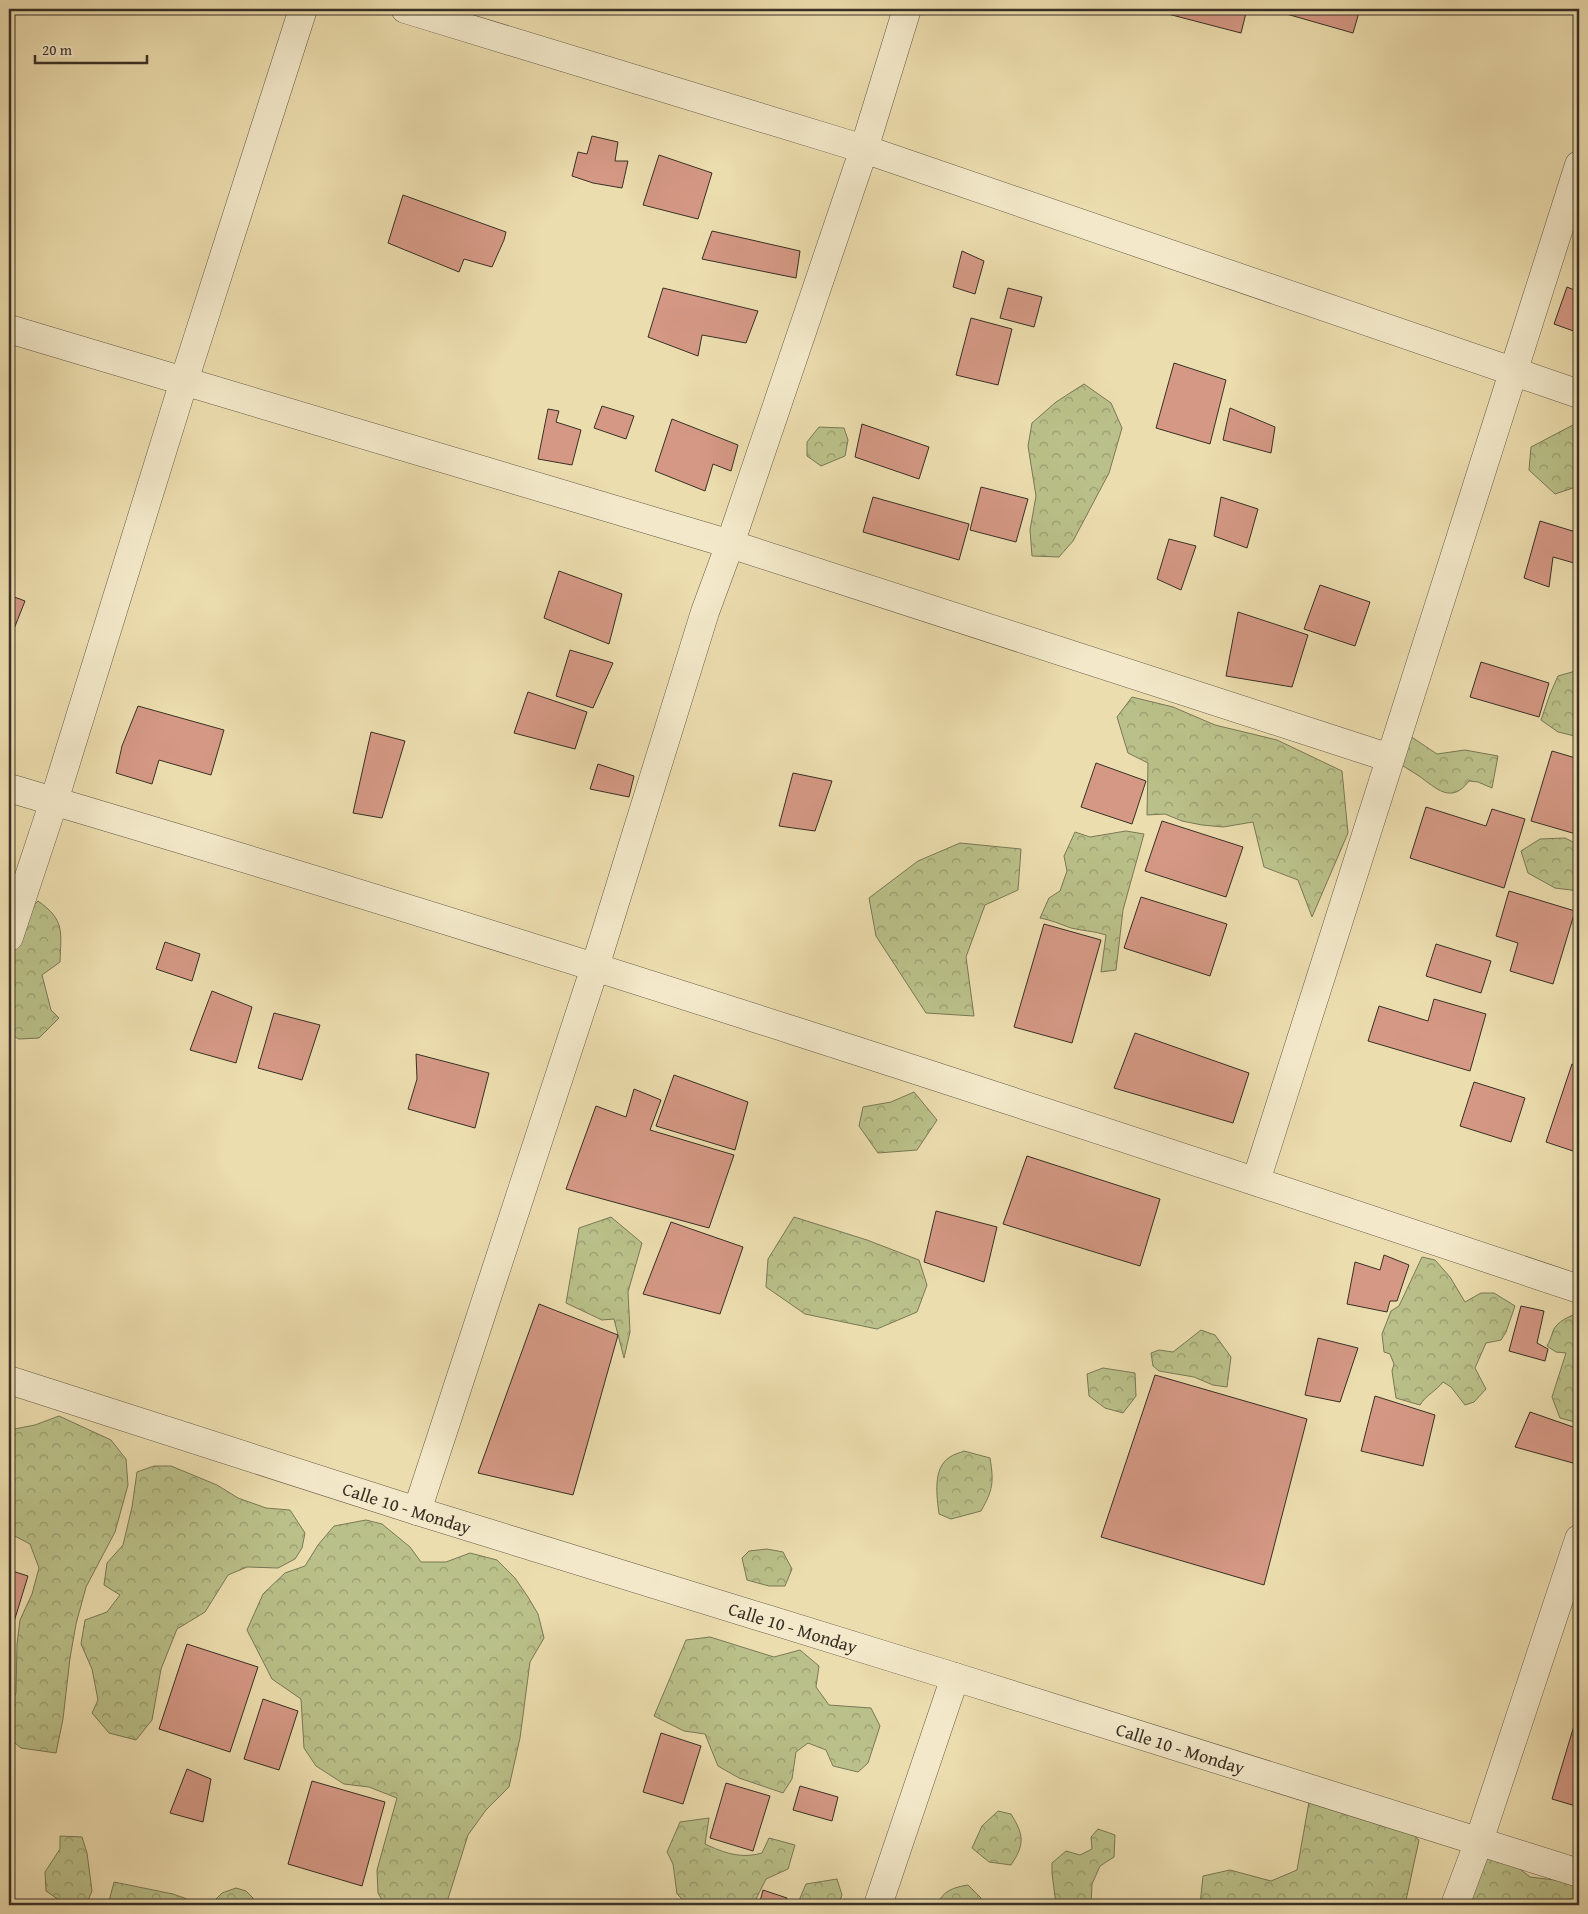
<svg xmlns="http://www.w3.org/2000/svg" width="1588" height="1914" font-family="'Gentium Book Plus',serif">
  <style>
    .forest { fill: url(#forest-crowns); stroke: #797857 }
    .building { fill: #d49884; stroke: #383025 }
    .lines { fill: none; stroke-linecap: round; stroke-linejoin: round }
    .minor-casing { stroke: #655b47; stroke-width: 29 }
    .tertiary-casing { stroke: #655b47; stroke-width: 29 }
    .minor { stroke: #f3e9ca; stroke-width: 28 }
    .tertiary { stroke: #f3e9ca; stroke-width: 28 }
    .labels { text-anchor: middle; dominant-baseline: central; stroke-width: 4; stroke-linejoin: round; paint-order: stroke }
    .street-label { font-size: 18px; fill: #383025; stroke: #f3e9ca }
  </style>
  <defs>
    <pattern id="forest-crowns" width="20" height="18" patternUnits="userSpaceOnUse" patternTransform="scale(1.25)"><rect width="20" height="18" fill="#bac089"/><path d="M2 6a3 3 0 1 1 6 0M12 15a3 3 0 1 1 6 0" fill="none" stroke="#989c70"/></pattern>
  </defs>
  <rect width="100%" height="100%" fill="#ecddae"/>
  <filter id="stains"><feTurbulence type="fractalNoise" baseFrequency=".004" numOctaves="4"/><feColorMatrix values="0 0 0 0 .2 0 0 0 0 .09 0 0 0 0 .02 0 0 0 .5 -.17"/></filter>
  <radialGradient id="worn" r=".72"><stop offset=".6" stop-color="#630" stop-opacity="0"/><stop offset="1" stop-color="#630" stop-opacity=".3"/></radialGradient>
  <path class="forest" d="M 1084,384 L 1111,403 L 1122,428 L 1109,473 L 1073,541 L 1059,557 L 1032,556 L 1030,530 L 1036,496 L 1028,446 L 1032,423 L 1056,402 Z
    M 1573,425 L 1579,444 L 1579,486 L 1555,494 L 1529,470 L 1531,447 Z
    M 819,427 L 844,428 L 848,440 L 845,456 L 821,466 L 807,456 L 807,442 Z
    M 1579,670 L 1579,737 L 1558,732 L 1541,720 L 1550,694 L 1558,676 Z
    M 1132,697 L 1173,707 L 1215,725 L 1277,740 L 1342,771 L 1348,833 L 1312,917 L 1298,880 L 1264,867 L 1253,822 L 1223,827 L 1202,825 L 1182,821 L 1165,814 L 1147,815 L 1148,763 L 1128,753 L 1117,717 Z
    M 1410,736 L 1437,754 L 1465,750 L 1498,756 L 1492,788 L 1478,782 L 1469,781 C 1451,805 1436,788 1419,776 C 1410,770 1401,765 1392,759 Z
    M 1126,831 L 1144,834 L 1123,910 L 1116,970 L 1101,972 L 1106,935 C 1095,931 1083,931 1071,928 C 1060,924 1051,920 1040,918 L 1049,898 L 1060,891 L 1067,871 L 1064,856 L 1075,832 L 1090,837 Z
    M 1565,838 L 1579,845 L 1579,891 L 1555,888 L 1528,873 L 1521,851 L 1540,839 Z
    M 960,843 L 1021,849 L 1018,890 L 985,905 L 966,957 L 974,1016 L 926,1013 L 876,936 L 869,898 L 918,861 Z
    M 38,901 C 65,920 61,931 60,962 L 42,975 L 51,1010 L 59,1018 L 39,1038 L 19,1039 L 9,1034 C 9,990 0,932 38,901 Z
    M 914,1092 L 937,1120 L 917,1150 L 878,1153 L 859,1126 L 863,1107 L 891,1102 Z
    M 611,1217 L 642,1243 L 628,1292 L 630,1332 L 624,1358 L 614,1319 L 602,1320 L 566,1303 L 579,1228 Z
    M 794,1217 L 867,1240 L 919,1260 L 927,1285 L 917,1312 L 877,1329 L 805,1314 L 766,1287 L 768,1259 Z
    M 1422,1257 L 1435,1260 L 1450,1277 L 1465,1302 L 1481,1293 L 1494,1293 L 1515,1306 L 1506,1332 L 1501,1340 L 1486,1343 L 1475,1368 L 1486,1389 L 1474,1402 L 1465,1405 L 1451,1387 L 1443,1382 C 1436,1391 1426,1395 1420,1405 L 1396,1398 L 1392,1371 L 1394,1364 L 1390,1354 L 1384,1352 L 1382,1334 L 1391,1311 L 1399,1306 Z
    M 1579,1313 L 1579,1423 L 1560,1418 L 1552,1397 L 1566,1353 L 1556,1352 L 1547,1346 C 1550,1341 1551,1337 1553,1331 C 1557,1321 1570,1316 1579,1313 Z
    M 1201,1330 L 1215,1335 L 1231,1357 L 1227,1387 L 1213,1385 L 1194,1377 L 1159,1371 L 1153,1366 L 1151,1353 L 1159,1350 L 1173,1352 Z
    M 1103,1368 L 1135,1373 L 1136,1396 L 1123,1413 L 1105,1408 L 1089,1396 L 1087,1374 Z
    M 59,1416 L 111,1440 L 126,1459 L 128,1485 L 115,1532 L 86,1587 L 76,1624 L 70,1658 L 63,1719 L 56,1753 L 21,1748 L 9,1738 L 9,1707 L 16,1693 L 17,1644 L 20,1620 L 32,1594 L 39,1568 L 30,1544 L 9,1533 L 9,1430 L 35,1425 Z
    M 964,1451 L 990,1458 C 994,1482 993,1490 981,1511 L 951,1519 L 939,1514 C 937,1497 932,1468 950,1457 C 954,1454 960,1453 964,1451 Z
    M 154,1466 L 171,1466 L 217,1485 L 238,1498 L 266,1508 L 290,1510 L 305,1533 L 302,1548 L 295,1559 L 278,1568 L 247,1567 L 228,1575 L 205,1612 L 177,1629 L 161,1669 L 152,1720 L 136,1740 L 109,1733 L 92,1713 L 98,1700 L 92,1669 L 81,1644 L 85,1620 L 107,1612 L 120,1595 L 104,1585 L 107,1563 L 123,1545 L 132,1507 L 137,1472 Z
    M 366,1520 L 382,1524 L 410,1547 L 421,1562 L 446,1562 L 470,1553 L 497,1560 L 515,1578 L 528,1597 L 538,1614 L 544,1638 L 530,1662 L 520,1738 L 509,1787 L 486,1810 L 468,1835 L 446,1905 L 385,1905 L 378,1893 L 377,1870 L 397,1798 L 369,1787 L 344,1784 L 316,1766 L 304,1748 L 301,1699 L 272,1679 L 247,1630 L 263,1594 L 285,1573 L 305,1566 L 318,1545 L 334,1526 Z
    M 767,1549 L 783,1552 L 792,1569 L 785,1586 L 769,1586 L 747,1580 L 742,1558 L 749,1551 Z
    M 710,1637 L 774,1657 L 800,1650 L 819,1666 L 816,1687 L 829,1705 L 871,1708 L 880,1726 L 868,1763 L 858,1772 L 833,1766 L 826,1750 L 808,1743 L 796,1752 L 792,1779 L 783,1793 L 739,1778 L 718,1766 L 705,1734 L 684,1731 L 654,1716 L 686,1640 Z
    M 1309,1802 L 1396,1820 L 1419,1840 L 1405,1905 L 1200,1905 L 1203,1876 L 1230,1870 L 1271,1881 L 1297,1870 Z
    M 998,1811 L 1011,1814 C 1024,1835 1025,1844 1011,1865 L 989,1862 L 972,1848 L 982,1826 Z
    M 709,1818 L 705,1844 C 724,1853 741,1859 762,1853 L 769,1838 L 795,1845 L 788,1869 L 766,1879 L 753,1905 L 688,1905 L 677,1894 L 673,1864 L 667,1852 L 680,1822 Z
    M 1098,1829 L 1115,1835 L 1114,1857 L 1100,1866 L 1092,1884 L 1091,1905 L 1056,1905 L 1052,1873 L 1052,1863 L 1066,1851 L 1080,1855 L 1092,1849 L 1091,1837 Z
    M 60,1836 L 82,1837 L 87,1853 L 92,1891 L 86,1905 L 65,1904 L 46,1891 L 45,1872 L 60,1849 Z
    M 1502,1855 L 1530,1877 L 1579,1883 L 1579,1905 L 1456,1905 L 1471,1856 Z
    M 837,1879 L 842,1895 L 838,1905 L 797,1905 L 806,1884 Z
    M 114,1882 L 173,1894 L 187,1899 L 190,1905 L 108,1905 Z
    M 968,1885 L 981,1898 L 980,1905 L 938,1905 C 941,1891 955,1887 968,1885 Z
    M 236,1888 L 246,1891 L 253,1898 L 252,1905 L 210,1905 L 222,1893 Z"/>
  <path class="building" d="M 1169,9 L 1247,9 L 1241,33 L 1168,14 Z
    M 1277,9 L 1360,9 L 1353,33 L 1276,11 Z
    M 592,136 L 618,142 L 615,161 L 628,161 L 622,188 L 593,183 L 572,176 L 578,152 L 587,154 Z
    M 659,155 L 712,173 L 698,219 L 643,205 Z
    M 403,195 L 506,232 L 504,240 L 492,267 L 464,259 L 459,272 L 388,243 Z
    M 712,231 L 800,251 L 796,278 L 702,259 Z
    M 962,251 L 984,261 L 975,294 L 953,287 Z
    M 1567,287 L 1579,292 L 1579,333 L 1554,324 Z
    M 663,288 L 758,311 L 746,343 L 702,335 L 698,356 L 648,337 Z
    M 1008,288 L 1042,297 L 1034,327 L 1000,318 Z
    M 971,318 L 1012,329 L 998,385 L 956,375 Z
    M 1174,363 L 1226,380 L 1210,444 L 1156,428 Z
    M 602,406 L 634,416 L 626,439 L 594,428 Z
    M 1230,408 L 1275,427 L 1271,453 L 1223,440 Z
    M 548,409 L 559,411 L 556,422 L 581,430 L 572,465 L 538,459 Z
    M 672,419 L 738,445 L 731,471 L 713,464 L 705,491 L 655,471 Z
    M 862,424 L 929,447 L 919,479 L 855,457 Z
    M 981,487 L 1028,499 L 1016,542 L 970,530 Z
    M 873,497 L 969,524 L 959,560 L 863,532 Z
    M 1221,497 L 1258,509 L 1247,548 L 1214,536 Z
    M 1540,521 L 1579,533 L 1574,563 L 1553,557 L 1549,587 L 1524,578 Z
    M 1169,539 L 1196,546 L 1181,590 L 1157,579 Z
    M 559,571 L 622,594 L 609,644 L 544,618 Z
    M 1320,585 L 1370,602 L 1355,646 L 1304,629 Z
    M 9,595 L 25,601 L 10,639 L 9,639 Z
    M 1238,612 L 1308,635 L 1292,687 L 1226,676 Z
    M 570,650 L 613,663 L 593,708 L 556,696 Z
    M 1481,662 L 1549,683 L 1539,717 L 1470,697 Z
    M 528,692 L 587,712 L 575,749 L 514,733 Z
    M 138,706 L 224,730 L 211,775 L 159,760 L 152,784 L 116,773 L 122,746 Z
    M 371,732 L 405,741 L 382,818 L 353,813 Z
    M 1552,751 L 1579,759 L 1579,824 L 1576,834 L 1531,821 Z
    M 1096,763 L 1146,781 L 1132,824 L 1081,807 Z
    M 598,764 L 634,776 L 629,797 L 590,789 Z
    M 793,773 L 832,781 L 815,831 L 779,826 Z
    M 1426,807 L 1486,826 L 1492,809 L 1525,819 L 1504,888 L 1410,858 Z
    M 1162,821 L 1243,847 L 1226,897 L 1145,871 Z
    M 1509,891 L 1575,911 L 1553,984 L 1510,971 L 1518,943 L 1496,936 Z
    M 1141,897 L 1227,924 L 1210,976 L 1124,948 Z
    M 1044,924 L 1101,940 L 1072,1043 L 1014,1027 Z
    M 165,942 L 200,954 L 192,981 L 156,969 Z
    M 1436,944 L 1491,961 L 1481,993 L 1426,976 Z
    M 212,991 L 252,1007 L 236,1063 L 190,1050 Z
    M 1434,999 L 1486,1014 L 1470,1071 L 1368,1041 L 1379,1006 L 1428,1021 Z
    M 274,1013 L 320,1025 L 302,1080 L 258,1068 Z
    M 1135,1033 L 1249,1073 L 1233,1123 L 1114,1088 Z
    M 416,1054 L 489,1073 L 475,1128 L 408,1109 L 417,1079 Z
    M 1572,1064 L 1579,1066 L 1579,1153 L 1546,1142 Z
    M 674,1075 L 748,1102 L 735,1150 L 656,1126 Z
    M 1474,1082 L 1525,1098 L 1511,1142 L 1460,1126 Z
    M 634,1089 L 661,1100 L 650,1130 L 734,1155 L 709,1228 L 566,1189 L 596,1106 L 626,1117 Z
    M 1027,1156 L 1160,1199 L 1140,1266 L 1003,1224 Z
    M 936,1211 L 997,1227 L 984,1282 L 924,1262 Z
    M 671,1222 L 743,1247 L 720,1314 L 643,1294 Z
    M 1384,1255 L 1409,1265 L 1397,1301 L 1390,1301 L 1387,1312 L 1347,1304 L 1355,1262 L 1380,1270 Z
    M 539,1304 L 618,1335 L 573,1495 L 478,1473 Z
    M 1521,1306 L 1544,1311 L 1537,1343 L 1548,1349 L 1545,1361 L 1509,1351 Z
    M 1318,1338 L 1358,1348 L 1340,1402 L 1305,1395 Z
    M 1155,1375 L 1307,1419 L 1264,1585 L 1101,1537 Z
    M 1375,1396 L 1435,1415 L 1423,1466 L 1361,1451 Z
    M 1530,1412 L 1579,1429 L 1579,1446 L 1573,1463 L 1515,1447 Z
    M 9,1570 L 28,1576 L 9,1638 Z
    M 187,1644 L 258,1667 L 230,1752 L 159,1729 Z
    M 263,1699 L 298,1711 L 279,1770 L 244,1759 Z
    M 1579,1709 L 1579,1807 L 1552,1799 Z
    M 661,1733 L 701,1746 L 683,1804 L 643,1792 Z
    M 187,1769 L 211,1779 L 203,1822 L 170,1813 Z
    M 312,1781 L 385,1802 L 362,1886 L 288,1864 Z
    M 726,1783 L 770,1796 L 753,1851 L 710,1838 Z
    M 800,1786 L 838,1797 L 832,1821 L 793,1810 Z
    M 763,1890 L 787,1898 L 785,1905 L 759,1905 Z"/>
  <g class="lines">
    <g class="minor-casing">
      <path id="minor" d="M 405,9 L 864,149 L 1579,394
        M 9,329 L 730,544 L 1390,758
        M 9,788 C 536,943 1058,1115 1579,1289
        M 9,937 L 54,801 L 184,381 L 303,9
        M 1256,1181 L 1579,165
        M 417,1511 L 595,967 L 705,612 L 730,544 L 864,149 L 907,9
        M 878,1905 L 955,1677
        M 1455,1905 L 1479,1841 L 1579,1539"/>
    </g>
    <g class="tertiary-casing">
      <g id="tertiary">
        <path id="s1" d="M 9,1380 L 417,1511 L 955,1677 L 1579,1873"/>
      </g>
    </g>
    <use href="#minor" class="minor"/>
    <use href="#tertiary" class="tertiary"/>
  </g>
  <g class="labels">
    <g class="street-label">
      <text stroke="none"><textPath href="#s1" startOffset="418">Calle 10 - Monday</textPath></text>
      <text stroke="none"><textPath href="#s1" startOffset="822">Calle 10 - Monday</textPath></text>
      <text stroke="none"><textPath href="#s1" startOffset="1228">Calle 10 - Monday</textPath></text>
    </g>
  </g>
  <rect width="1588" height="1914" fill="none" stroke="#ecddae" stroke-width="30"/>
  <rect x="10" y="10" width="1568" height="1894" fill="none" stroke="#383025" stroke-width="2.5"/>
  <rect x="15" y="15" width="1558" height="1884" fill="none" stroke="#383025"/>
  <path d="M35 55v8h112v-8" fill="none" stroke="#383025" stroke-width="2.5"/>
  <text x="42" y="55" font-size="15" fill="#383025" stroke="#f3e9ca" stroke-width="4" paint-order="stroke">20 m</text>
  <rect width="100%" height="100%" filter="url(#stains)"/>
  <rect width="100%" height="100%" fill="url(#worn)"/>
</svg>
